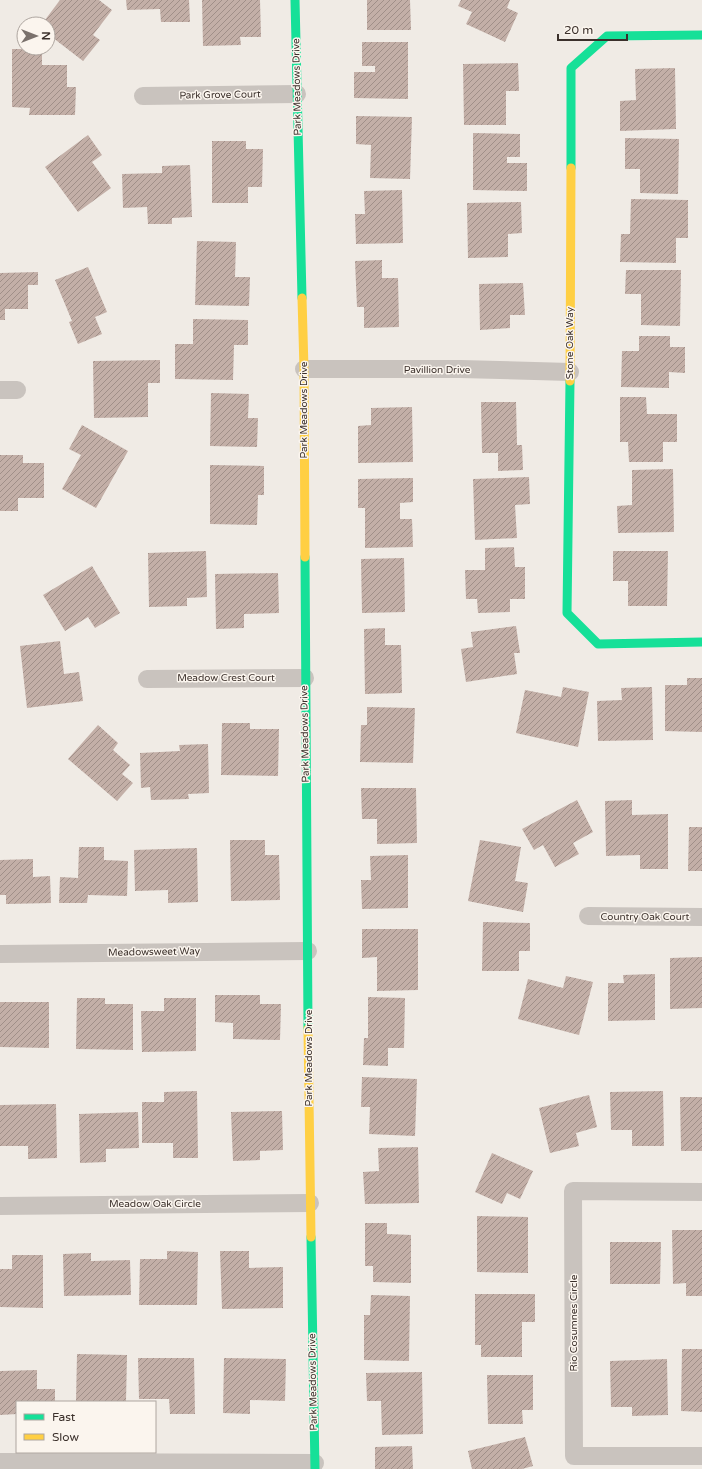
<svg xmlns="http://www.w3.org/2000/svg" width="702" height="1469" font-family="'Varela Round',sans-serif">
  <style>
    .building { fill: url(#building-hatch) }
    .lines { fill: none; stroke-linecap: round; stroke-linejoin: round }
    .street { stroke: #c9c3be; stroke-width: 18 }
    .fast { stroke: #16e098; stroke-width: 9 }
    .slow { stroke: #ffcf43; stroke-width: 9 }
    .labels { text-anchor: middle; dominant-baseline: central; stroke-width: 3; stroke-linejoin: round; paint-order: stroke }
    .street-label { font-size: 10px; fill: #3b302b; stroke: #fbf5ee }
  </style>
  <defs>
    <pattern id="building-hatch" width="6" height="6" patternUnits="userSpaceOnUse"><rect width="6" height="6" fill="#c3afa7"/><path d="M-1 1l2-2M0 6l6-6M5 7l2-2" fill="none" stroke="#a08f88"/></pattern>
  </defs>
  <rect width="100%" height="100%" fill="#f0ebe5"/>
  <path class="building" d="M 60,0 L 99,0 L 112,10 L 93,35 L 100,40 L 83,61 L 48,34 L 48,24 L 42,24 Z
    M 126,0 L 189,0 L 190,22 L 161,22 L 160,9 L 127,10 Z
    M 202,0 L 260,0 L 261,37 L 240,37 L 241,45 L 203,46 Z
    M 367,0 L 410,0 L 411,30 L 367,30 Z
    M 461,0 L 510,0 L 507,8 L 518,13 L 505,42 L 466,24 L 472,12 L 458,6 Z
    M 362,42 L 408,42 L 408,99 L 354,98 L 354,72 L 375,72 L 375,66 L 362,66 Z
    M 12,49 L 42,49 L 42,65 L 67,65 L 67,87 L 76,87 L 75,115 L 29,115 L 30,108 L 12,107 Z
    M 518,63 L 519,91 L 506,91 L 506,125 L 464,125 L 463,64 Z
    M 675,68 L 676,129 L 620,131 L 620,101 L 636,100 L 635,69 Z
    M 356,116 L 412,117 L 410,179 L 370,178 L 371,145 L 356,144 Z
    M 473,133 L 520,134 L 520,157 L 507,157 L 507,163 L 527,163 L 527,191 L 473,190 Z
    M 88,135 L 102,155 L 92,162 L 111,188 L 78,212 L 45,167 Z
    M 625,138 L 679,139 L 678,194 L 640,193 L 640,169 L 625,169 Z
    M 212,141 L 246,141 L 246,149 L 263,149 L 262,187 L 248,187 L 248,203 L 212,203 Z
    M 190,165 L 192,217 L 172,218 L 172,224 L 148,224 L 147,207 L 123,208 L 122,174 L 162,173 L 162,166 Z
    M 402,190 L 403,243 L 356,244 L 355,214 L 365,214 L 364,191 Z
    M 631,199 L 688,200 L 688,238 L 676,238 L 676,263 L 620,262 L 621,234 L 630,234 Z
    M 521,202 L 522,233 L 508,234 L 508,257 L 468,258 L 467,203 Z
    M 197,241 L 236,242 L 235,277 L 250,277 L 249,306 L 195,305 Z
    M 382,260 L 382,278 L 398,278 L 399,327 L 364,328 L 364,307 L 357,307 L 355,261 Z
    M 88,267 L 107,312 L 95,317 L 102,334 L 78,344 L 69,322 L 72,321 L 55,280 Z
    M 626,270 L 681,270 L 680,326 L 641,325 L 641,294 L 625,294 Z
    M 38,272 L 38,285 L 28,285 L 28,309 L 5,309 L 5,320 L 0,320 L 0,273 Z
    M 523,283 L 525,315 L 510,315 L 510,328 L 480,330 L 479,284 Z
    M 193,319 L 248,320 L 248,345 L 234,345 L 233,380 L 175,379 L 175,344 L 193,344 Z
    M 639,336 L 670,336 L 670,347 L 685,347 L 685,373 L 669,372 L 669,388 L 621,387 L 622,351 L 639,351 Z
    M 160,360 L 160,383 L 148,383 L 148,417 L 94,418 L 93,361 Z
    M 211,393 L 249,394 L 248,418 L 258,418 L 257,447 L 210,446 Z
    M 620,397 L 646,397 L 647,414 L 677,414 L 677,442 L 663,442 L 663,462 L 629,462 L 628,442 L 620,442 Z
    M 481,402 L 516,402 L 517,445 L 522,445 L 523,470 L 498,471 L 498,453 L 482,453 Z
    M 412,407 L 413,462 L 358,463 L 358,426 L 371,425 L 371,408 Z
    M 82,425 L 128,451 L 96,508 L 62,489 L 81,455 L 69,449 Z
    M 0,455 L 23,455 L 23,463 L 44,463 L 44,498 L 18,498 L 18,511 L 0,511 Z
    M 210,465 L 264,466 L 264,495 L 258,495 L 257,525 L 210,524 Z
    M 673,469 L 674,532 L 618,533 L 617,506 L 632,505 L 632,470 Z
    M 529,477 L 530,504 L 515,505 L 517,538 L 475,540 L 473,479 Z
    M 413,478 L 413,502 L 400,503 L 400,519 L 412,519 L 413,547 L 365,548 L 365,508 L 358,508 L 358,479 Z
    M 514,547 L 515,567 L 525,567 L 525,599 L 510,599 L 510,612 L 478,613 L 477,599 L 466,599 L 465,570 L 485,570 L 485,548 Z
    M 206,551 L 207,597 L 187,598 L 187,606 L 149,607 L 148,553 Z
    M 613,551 L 668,551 L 667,606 L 628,606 L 628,581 L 613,581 Z
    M 404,558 L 405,612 L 362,613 L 361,559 Z
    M 92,566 L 120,613 L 95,628 L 88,617 L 65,631 L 43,595 Z
    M 278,573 L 279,613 L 244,614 L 244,628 L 216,629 L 215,574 Z
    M 516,626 L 520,653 L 514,653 L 517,674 L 466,682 L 461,649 L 473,647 L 471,632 Z
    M 385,628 L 385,645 L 401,645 L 402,693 L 365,694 L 364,629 Z
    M 60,641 L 64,674 L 79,672 L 83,701 L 27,708 L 20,646 Z
    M 687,678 L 702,678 L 702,732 L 665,731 L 665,685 L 687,685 Z
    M 563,687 L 589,692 L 578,747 L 516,733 L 525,690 L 561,697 Z
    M 652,687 L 653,740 L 598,741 L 597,701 L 622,700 L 621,688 Z
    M 367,707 L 415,708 L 413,763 L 360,762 L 361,725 L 367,725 Z
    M 222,723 L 250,723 L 250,729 L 279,729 L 278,776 L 221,775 Z
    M 98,725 L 118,743 L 113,750 L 130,765 L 122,774 L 133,783 L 117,801 L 68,759 Z
    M 208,744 L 209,793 L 188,794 L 189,799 L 151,800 L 150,787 L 141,788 L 140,753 L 180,751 L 179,745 Z
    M 361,788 L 416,788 L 417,843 L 377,844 L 377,819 L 362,819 Z
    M 577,800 L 593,832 L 573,843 L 579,854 L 555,867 L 543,845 L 534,850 L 522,829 Z
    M 632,800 L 632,815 L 668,814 L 668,869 L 640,869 L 640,855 L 606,856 L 605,801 Z
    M 689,827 L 702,827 L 702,871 L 688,871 Z
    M 230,840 L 265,840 L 265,855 L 279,855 L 280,900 L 231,901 Z
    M 480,840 L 521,847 L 515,881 L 528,883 L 523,912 L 468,901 Z
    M 79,847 L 104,847 L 104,860 L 128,861 L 127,896 L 88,895 L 87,903 L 59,903 L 60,877 L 78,878 Z
    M 197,848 L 198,902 L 168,903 L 168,890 L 135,891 L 134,850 Z
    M 408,855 L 408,908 L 362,909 L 361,880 L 371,880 L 370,856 Z
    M 33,859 L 33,877 L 50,876 L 51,903 L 6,904 L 6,895 L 0,895 L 0,860 Z
    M 483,922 L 530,923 L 530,951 L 519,951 L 519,971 L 482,971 Z
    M 362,929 L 418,929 L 418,990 L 377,991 L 377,957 L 362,958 Z
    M 702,957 L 702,1008 L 670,1009 L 670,958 Z
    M 655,974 L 655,1020 L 608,1021 L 608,983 L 624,983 L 623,975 Z
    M 566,976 L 593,982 L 579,1035 L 518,1019 L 528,979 L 563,988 Z
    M 215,995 L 260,995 L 260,1004 L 281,1004 L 280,1040 L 233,1039 L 233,1023 L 215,1022 Z
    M 368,997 L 405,998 L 404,1048 L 388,1048 L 388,1066 L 363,1065 L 364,1038 L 368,1038 Z
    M 77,998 L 105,998 L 105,1004 L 133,1004 L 133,1050 L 76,1049 Z
    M 164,998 L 196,998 L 196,1051 L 142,1052 L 141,1011 L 164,1011 Z
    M 0,1002 L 49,1002 L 49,1048 L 0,1047 Z
    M 362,1077 L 417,1079 L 415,1136 L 369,1134 L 370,1107 L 361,1107 Z
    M 197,1091 L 198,1158 L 173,1158 L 173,1143 L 142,1143 L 142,1102 L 164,1102 L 164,1092 Z
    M 663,1091 L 664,1146 L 632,1146 L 632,1130 L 611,1130 L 610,1092 Z
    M 589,1095 L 597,1127 L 576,1133 L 579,1146 L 550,1153 L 539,1108 Z
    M 680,1097 L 702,1097 L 702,1151 L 681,1151 Z
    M 56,1104 L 57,1158 L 28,1159 L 28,1146 L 0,1146 L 0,1105 Z
    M 282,1111 L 283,1150 L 260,1151 L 260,1160 L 233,1161 L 231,1112 Z
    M 138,1112 L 139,1148 L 106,1149 L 106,1162 L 80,1163 L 79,1114 Z
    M 418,1147 L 419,1203 L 365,1204 L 363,1172 L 379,1171 L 378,1148 Z
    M 492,1153 L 533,1171 L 520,1199 L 507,1193 L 502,1204 L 475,1192 Z
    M 477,1216 L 528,1217 L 528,1273 L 477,1272 Z
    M 365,1223 L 387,1223 L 387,1234 L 411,1235 L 411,1283 L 373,1282 L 373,1266 L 365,1266 Z
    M 672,1230 L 702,1230 L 702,1296 L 686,1296 L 686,1283 L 673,1284 Z
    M 610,1242 L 661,1242 L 660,1284 L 610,1284 Z
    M 167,1251 L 198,1252 L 197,1305 L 139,1305 L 140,1259 L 167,1259 Z
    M 220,1251 L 249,1251 L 249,1268 L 283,1267 L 283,1308 L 222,1309 Z
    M 91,1253 L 91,1261 L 130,1260 L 131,1295 L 64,1296 L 63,1254 Z
    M 12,1255 L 43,1255 L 43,1308 L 0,1307 L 0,1269 L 12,1269 Z
    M 475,1294 L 535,1294 L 535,1322 L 522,1322 L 522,1357 L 481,1357 L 481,1345 L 475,1345 Z
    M 371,1295 L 410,1296 L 409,1361 L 364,1360 L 364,1315 L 370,1315 Z
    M 682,1349 L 702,1349 L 702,1412 L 681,1411 Z
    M 77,1354 L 127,1355 L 126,1402 L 76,1402 Z
    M 138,1358 L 194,1358 L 195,1414 L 170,1414 L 169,1399 L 139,1399 Z
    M 224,1358 L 286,1359 L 285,1401 L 250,1400 L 250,1414 L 223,1413 Z
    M 667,1359 L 668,1415 L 632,1416 L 632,1407 L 611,1407 L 610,1361 Z
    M 37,1370 L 37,1389 L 55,1389 L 55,1402 L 17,1402 L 17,1414 L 0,1415 L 0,1371 Z
    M 422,1372 L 423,1434 L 382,1435 L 381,1401 L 367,1401 L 366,1373 Z
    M 487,1375 L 533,1375 L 533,1410 L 522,1410 L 523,1424 L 488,1424 Z
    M 525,1437 L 533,1466 L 522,1469 L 472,1469 L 468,1451 Z
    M 412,1446 L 413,1469 L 375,1469 L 375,1447 Z"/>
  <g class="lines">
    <path class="street" d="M 143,96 L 297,94
      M 304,369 L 460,369 L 570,372
      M 0,390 L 17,390
      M 147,679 L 305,678
      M 588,916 L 702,917
      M 0,954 L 308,951
      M 702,1192 L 573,1191 L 574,1456 L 702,1456
      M 0,1206 L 310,1203
      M 0,1462 L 315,1463"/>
    <path class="fast" d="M 295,0 L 302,298
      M 571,168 L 571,68 L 607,36 L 702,35
      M 570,381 L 567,613 L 598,644 L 702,642
      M 305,557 L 308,1029
      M 311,1237 L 315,1469"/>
    <path class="slow" d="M 302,298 L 304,369 L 305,557
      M 570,381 L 571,168
      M 308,1029 L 311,1237"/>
  </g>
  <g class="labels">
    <g class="street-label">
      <text transform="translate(297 87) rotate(-91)">Park Meadows Drive</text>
      <text transform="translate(220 95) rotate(-1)">Park Grove Court</text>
      <text transform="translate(570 343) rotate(-90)">Stone Oak Way</text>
      <text x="437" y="370">Pavillion Drive</text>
      <text transform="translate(304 410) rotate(-90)">Park Meadows Drive</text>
      <text x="226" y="678">Meadow Crest Court</text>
      <text transform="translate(305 734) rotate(-91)">Park Meadows Drive</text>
      <text x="645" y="917">Country Oak Court</text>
      <text transform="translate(154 952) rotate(-1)">Meadowsweet Way</text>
      <text transform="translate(309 1058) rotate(-90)">Park Meadows Drive</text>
      <text x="155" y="1204">Meadow Oak Circle</text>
      <text transform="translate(574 1323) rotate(-90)">Rio Cosumnes Circle</text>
      <text transform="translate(313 1382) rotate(-91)">Park Meadows Drive</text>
    </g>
  </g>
  <rect x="16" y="1401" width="140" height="52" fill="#fbf5ee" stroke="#aea6a0"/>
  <rect x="24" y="1414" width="20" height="6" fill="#16e098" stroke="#aea6a0"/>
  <text x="52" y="1421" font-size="12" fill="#3b302b">Fast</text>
  <rect x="24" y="1434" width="20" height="6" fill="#ffcf43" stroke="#aea6a0"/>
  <text x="52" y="1441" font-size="12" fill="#3b302b">Slow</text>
  <g transform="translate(36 36) rotate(90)"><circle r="19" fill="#fbf5ee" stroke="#aea6a0"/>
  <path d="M0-3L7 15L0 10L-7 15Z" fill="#7a716c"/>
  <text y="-6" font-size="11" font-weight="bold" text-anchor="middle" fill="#3b302b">N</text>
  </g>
  <path d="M558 34v6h69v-6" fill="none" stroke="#3b302b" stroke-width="2"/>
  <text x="564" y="34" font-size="12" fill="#3b302b" stroke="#fbf5ee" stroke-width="3" paint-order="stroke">20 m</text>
</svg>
